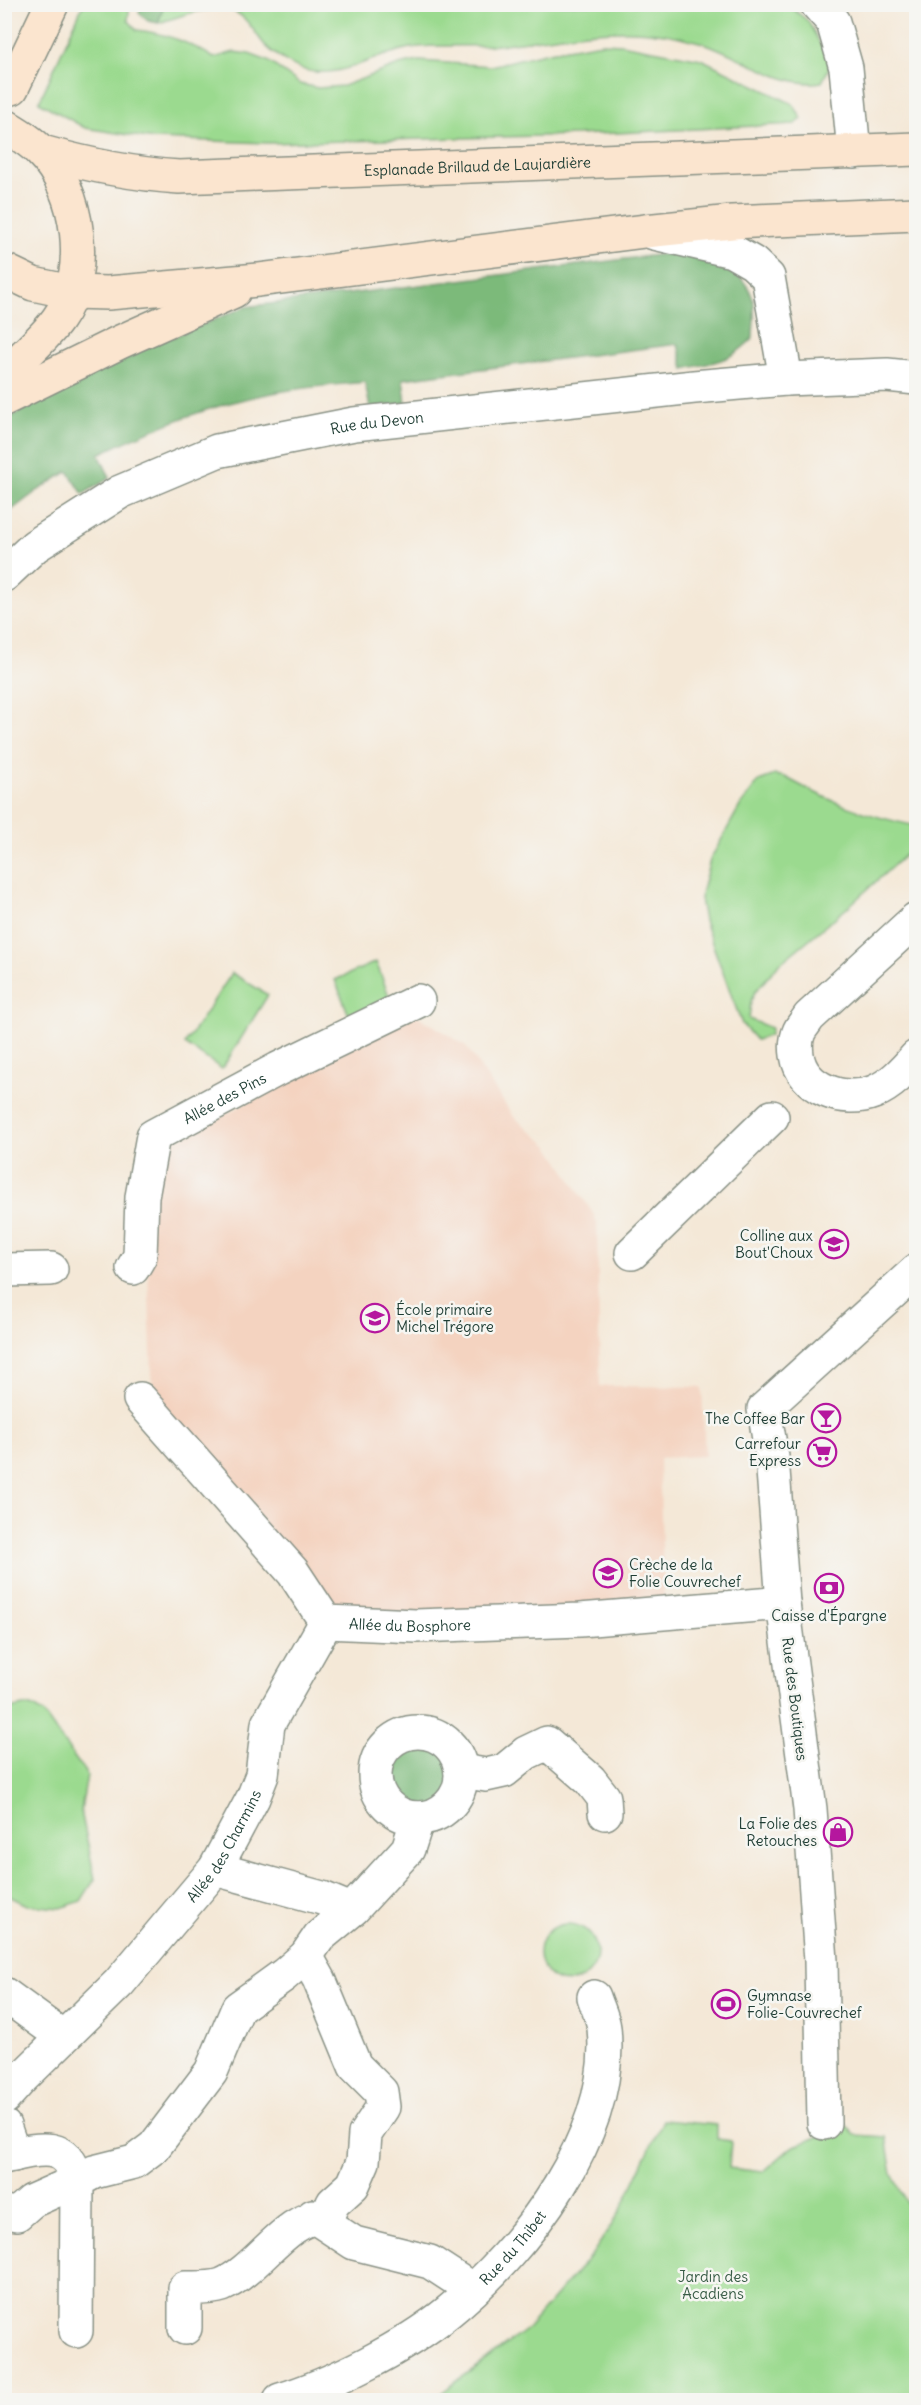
<svg xmlns="http://www.w3.org/2000/svg" width="921" height="2405" font-family="Delius,sans-serif">
  <style>
    .built { fill: #f4d3c0 }
    .green { fill: #9bda8f; stroke: #5d8c62; stroke-width: 1.5 }
    .forest { fill: #7cba7a; stroke: #4e7c57; stroke-width: 1.5 }
    .lines { fill: none; stroke-linecap: round; stroke-linejoin: round }
    .street-casing { stroke: #8a9286; stroke-width: 36 }
    .secondary-casing { stroke: #8a9286; stroke-width: 36 }
    .street { stroke: #fff; stroke-width: 33 }
    .secondary { stroke: #fbe5cf; stroke-width: 33 }
    .labels { text-anchor: middle; dominant-baseline: central; stroke-width: 5; stroke-linejoin: round; paint-order: stroke }
    .street-label { font-size: 15px; fill: #1f3d34; stroke: #f6f6f2 }
    .poi-label { font-size: 15px; fill: #1f3d34; stroke: #f6f6f2; text-anchor: end }
    .park-label { font-size: 15px; fill: #385c46; stroke: #f6f6f2 }
  </style>
  <rect width="100%" height="100%" fill="#f6f6f2"/>
  <filter id="ink" filterUnits="userSpaceOnUse"><feTurbulence type="fractalNoise" baseFrequency=".0167" numOctaves="2"/><feDisplacementMap in="SourceGraphic" scale="12" xChannelSelector="R" yChannelSelector="G"/><feConvolveMatrix kernelMatrix="1 2 1 2 8 2 1 2 1" color-interpolation-filters="sRGB"/></filter>
  <filter id="wash" filterUnits="userSpaceOnUse"><feTurbulence type="fractalNoise" baseFrequency=".008" numOctaves="4" result="noise"/><feDisplacementMap in="SourceGraphic" scale="24" xChannelSelector="R" yChannelSelector="G"/><feGaussianBlur stdDeviation="1.35" result="paint"/><feColorMatrix in="noise" values="0 0 0 0 0 0 0 0 0 0 0 0 0 0 0 0 0 1.4 0 .05"/><feComposite in="paint" operator="in"/></filter>
  <g filter="url(#wash)">
    <rect width="100%" height="100%" fill="#f4e8d7"/>
    <path class="built" d="M 415,1014 L 466,1046 L 513,1116 L 549,1146 L 594,1215 L 597,1224 L 600,1386 L 702,1387 L 705,1456 L 659,1458 L 664,1604 L 347,1616 L 153,1401 L 145,1196 L 162,1148 Z"/>
    <path class="green" d="M 130,4 L 128,20 L 137,30 C 164,33 191,43 214,58 L 234,52 L 249,54 L 268,61 L 300,84 L 318,88 L 343,86 L 399,65 L 419,61 L 491,66 L 549,52 L 602,43 L 621,44 L 701,59 L 793,104 L 802,119 L 795,124 L 577,135 L 268,143 L 154,139 L 85,128 L 39,102 L 83,5 Z
      M 164,4 L 788,5 L 808,21 L 831,64 L 822,82 C 782,89 740,54 703,43 C 676,35 647,30 618,31 C 578,31 537,41 497,45 C 469,47 438,44 411,48 C 379,53 348,75 315,72 C 298,71 275,56 264,44 C 254,32 245,13 229,10 C 206,5 180,17 158,23 Z
      M 775,775 L 785,777 C 832,803 864,815 916,826 L 916,845 L 847,908 L 778,965 L 755,992 L 751,1001 L 749,1019 L 771,1028 L 770,1035 L 756,1040 L 742,1024 L 704,921 L 700,898 L 710,860 L 740,806 L 759,781 Z
      M 376,962 L 391,1001 L 350,1018 L 335,980 Z
      M 232,973 L 268,995 L 222,1069 L 185,1044 Z
      M 23,1706 L 31,1706 L 43,1713 L 87,1775 L 81,1811 L 95,1879 L 81,1901 L 61,1908 L 27,1905 L 5,1894 L 5,1710 Z
      M539 1953a29 29 0 1 1 58 0a29 29 0 1 1-58 0Z
      M 663,2120 L 717,2125 L 717,2139 L 731,2141 L 729,2168 L 763,2172 L 792,2147 L 846,2126 L 855,2135 L 886,2137 L 892,2174 L 916,2220 L 916,2400 L 432,2400 L 528,2328 L 593,2253 L 619,2214 Z"/>
    <path class="forest" d="M 141,5 L 164,5 L 158,23 L 148,21 L 139,13 Z
      M 681,252 C 708,261 745,267 753,300 C 756,311 753,326 753,338 C 730,362 715,362 684,369 L 678,344 L 403,379 L 406,403 L 370,408 L 365,382 C 336,385 307,387 278,392 C 215,403 157,426 99,454 L 110,478 L 83,494 L 68,471 L 37,491 L 5,515 L 5,420 L 107,364 L 245,307 Z
      M383 1775a35 35 0 1 1 70 0a35 35 0 1 1-70 0Z"/>
  </g>
  <g filter="url(#ink)">
    <g class="lines">
      <g class="street-casing">
        <g id="street">
          <path d="M 817,4 L 833,22 L 846,68 L 854,152"/>
          <path d="M 654,233 L 732,251 L 753,263 L 768,277 L 786,379"/>
          <path id="s1" d="M 4,575 L 35,546 L 120,492 L 217,451 L 354,424 L 694,387 L 786,379 L 887,375 L 916,378"/>
          <path d="M 916,919 L 809,1017 C 806,1022 801,1027 799,1032 C 796,1039 796,1048 797,1055 C 802,1089 844,1104 874,1092 C 891,1085 904,1071 916,1057"/>
          <path d="M 632,1253 L 772,1117"/>
          <path id="s2" d="M 133,1268 L 140,1256 L 142,1197 L 153,1136 L 278,1069 L 418,1001"/>
          <path d="M 4,1270 L 51,1269"/>
          <path d="M 140,1399 L 293,1572 L 326,1622"/>
          <path id="s3" d="M 326,1622 L 416,1626 L 580,1620 L 783,1603"/>
          <circle cx="418" cy="1775" r="43"/>
          <path d="M 461,1771 L 486,1775 L 504,1771 L 526,1753 L 547,1743 L 590,1780 L 604,1798 L 605,1813"/>
          <path d="M 215,1869 L 322,1898 L 351,1910"/>
          <path d="M 4,1994 L 63,2037"/>
          <path id="s4" d="M 4,2098 L 22,2078 L 119,1983 L 215,1869 L 253,1798 L 262,1775 L 268,1724 L 326,1622"/>
          <path d="M 824,2123 L 821,1961 L 810,1809 L 783,1603 L 772,1457 L 764,1409 L 916,1271"/>
          <path d="M 4,2126 L 14,2155"/>
          <path d="M 4,2157 C 37,2149 68,2139 77,2181 L 32,2201 L 17,2214 L 4,2212"/>
          <path d="M 313,2216 L 354,2243 L 430,2262 L 473,2290"/>
          <path d="M 185,2328 L 185,2288 C 196,2288 210,2289 222,2285 C 259,2269 286,2217 324,2216 L 330,2210 L 333,2203 L 353,2185 L 363,2162 L 365,2134 L 383,2107 L 381,2092 L 355,2066 L 319,1979 L 306,1956"/>
          <path d="M 76,2331 L 77,2181 L 94,2172 L 134,2162 L 154,2147 L 211,2072 L 238,2008 L 284,1975 L 306,1956 L 319,1937 L 353,1909 L 408,1849 L 418,1818"/>
          <path id="s5" d="M 280,2400 C 333,2384 405,2347 448,2312 C 526,2249 615,2133 604,2028 C 603,2018 597,2007 594,1997"/>
        </g>
      </g>
      <g class="secondary-casing">
        <g id="secondary">
          <path d="M 12,88 L 52,4"/>
          <path d="M 4,125 C 17,133 31,141 41,152 C 80,190 91,274 58,319 C 44,339 22,357 4,375"/>
          <path id="s6" d="M 42,152 C 88,165 132,174 179,177 L 916,149"/>
          <path d="M 4,270 L 33,284 L 71,292 L 108,293 L 258,280 L 645,231 L 732,222 L 916,214"/>
          <path d="M 4,399 L 120,342 L 234,291"/>
        </g>
      </g>
      <use href="#street" class="street"/>
      <use href="#secondary" class="secondary"/>
    </g>
  </g>
  <defs>
    <g id="school-ring" transform="scale(1.5)"><circle r="9.5" fill="#f6f6f2" stroke="#b5179e" stroke-width="1.5"/><path d="M0-5L7-2L0 1L-7-2ZM-4 1L0 2.5L4 1V4Q0 6-4 4Z" fill="#b5179e"/></g>
    <g id="bar-ring" transform="scale(1.5)"><circle r="9.5" fill="#f6f6f2" stroke="#b5179e" stroke-width="1.5"/><path d="M-6-5H6L.8 .8V4.5H3.5V6h-7V4.5H-.8V.8Z" fill="#b5179e"/></g>
    <g id="supermarket-ring" transform="scale(1.5)"><circle r="9.5" fill="#f6f6f2" stroke="#b5179e" stroke-width="1.5"/><path d="M-6-5.5h2.5l.6 2H6L4.5 2H-2.5L-4.4-4H-6ZM-1.5 3.2a1.3 1.3 0 1 0 .1 0ZM3 3.2a1.3 1.3 0 1 0 .1 0Z" fill="#b5179e"/></g>
    <g id="bank-ring" transform="scale(1.5)"><circle r="9.5" fill="#f6f6f2" stroke="#b5179e" stroke-width="1.5"/><path d="M-6-4H6V4H-6ZM0-2.3a2.3 2.3 0 1 0 0 4.6a2.3 2.3 0 1 0 0-4.6Z" fill="#b5179e"/></g>
    <g id="shop-ring" transform="scale(1.5)"><circle r="9.5" fill="#f6f6f2" stroke="#b5179e" stroke-width="1.5"/><path d="M-5-2.5h2.3a2.7 3.5 0 0 1 5.4 0H5L5.5 6h-11ZM-1.5-2.5h3a1.5 2.3 0 0 0-3 0Z" fill="#b5179e"/></g>
    <g id="stadium-ring" transform="scale(1.5)"><circle r="9.5" fill="#f6f6f2" stroke="#b5179e" stroke-width="1.5"/><path d="M0-5a6.5 5 0 1 0 0 10a6.5 5 0 1 0 0-10ZM-3.5-1.8h7v3.6h-7Z" fill="#b5179e"/></g>
  </defs>
  <g fill-rule="evenodd">
    <use href="#school-ring" x="834" y="1244"/>
    <use href="#school-ring" x="375" y="1318"/>
    <use href="#bar-ring" x="826" y="1418"/>
    <use href="#supermarket-ring" x="822" y="1452"/>
    <use href="#school-ring" x="608" y="1573"/>
    <use href="#bank-ring" x="829" y="1588"/>
    <use href="#shop-ring" x="838" y="1832"/>
    <use href="#stadium-ring" x="726" y="2004"/>
  </g>
  <g class="labels">
    <g class="street-label">
      <text stroke="none"><textPath href="#s6" startOffset="438">Esplanade Brillaud de Laujardière</textPath></text>
      <text stroke="none"><textPath href="#s1" startOffset="411">Rue du Devon</textPath></text>
      <text stroke="none"><textPath href="#s2" startOffset="216">Allée des Pins</textPath></text>
      <text stroke="none"><textPath href="#s3" startOffset="84">Allée du Bosphore</textPath></text>
      <text transform="translate(795 1699) rotate(83)">Rue des Boutiques</text>
      <text stroke="none"><textPath href="#s4" startOffset="336">Allée des Charmins</textPath></text>
      <text stroke="none"><textPath href="#s5" startOffset="282">Rue du Thibet</textPath></text>
    </g>
    <g class="poi-label">
      <text x="813" y="1235">Colline aux<tspan x="813" dy="17">Bout'Choux</tspan></text>
      <text x="396" y="1309" text-anchor="start">École primaire<tspan x="396" dy="17">Michel Trégore</tspan></text>
      <text x="805" y="1418">The Coffee Bar</text>
      <text x="801" y="1443">Carrefour<tspan x="801" dy="17">Express</tspan></text>
      <text x="629" y="1564" text-anchor="start">Crèche de la<tspan x="629" dy="17">Folie Couvrechef</tspan></text>
      <text x="829" y="1615" text-anchor="middle">Caisse d'Épargne</text>
      <text x="817" y="1823">La Folie des<tspan x="817" dy="17">Retouches</tspan></text>
      <text x="747" y="1995" text-anchor="start">Gymnase<tspan x="747" dy="17">Folie-Couvrechef</tspan></text>
    </g>
    <g class="park-label">
      <text x="713" y="2276">Jardin des<tspan x="713" dy="17">Acadiens</tspan></text>
    </g>
  </g>
  <rect width="921" height="2405" fill="none" stroke="#f6f6f2" stroke-width="24"/>
</svg>
